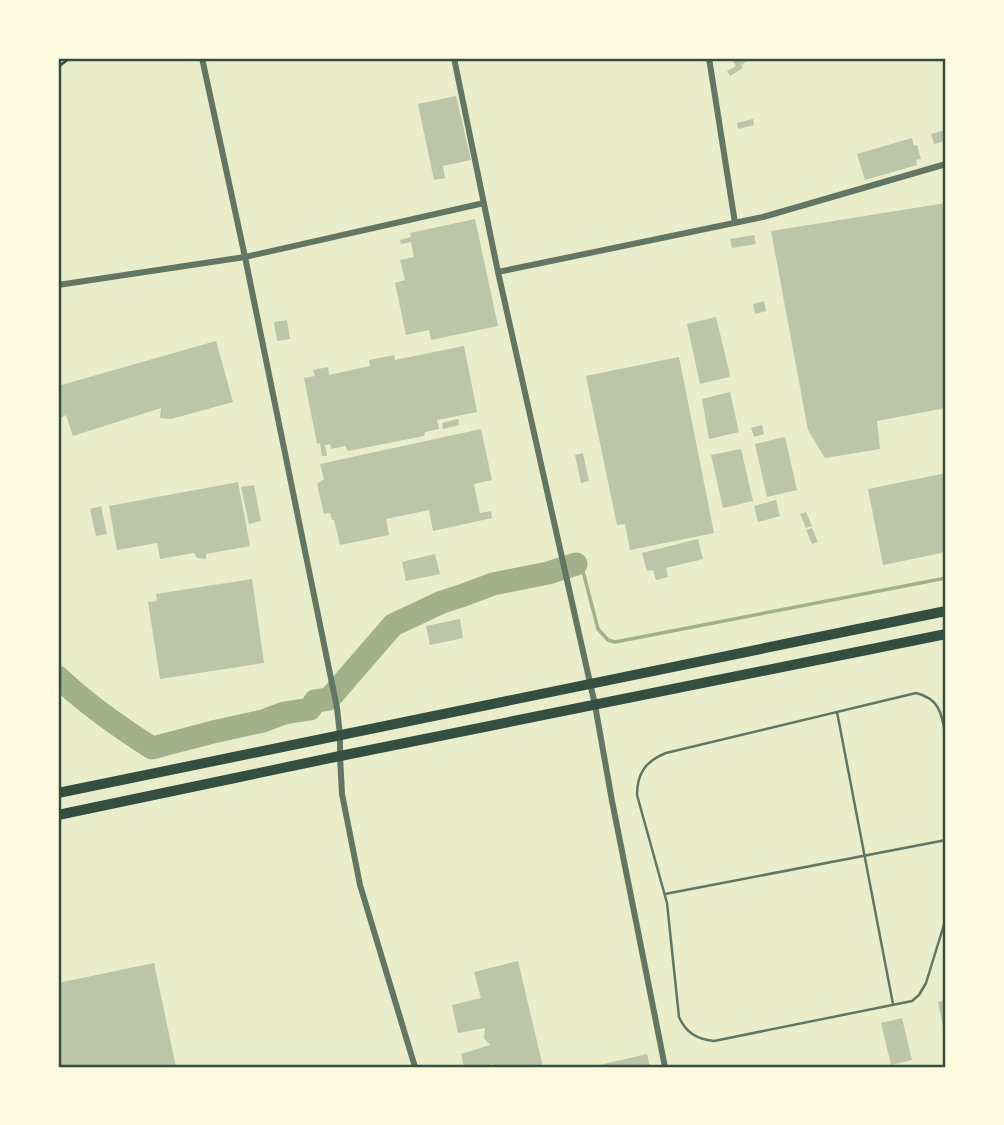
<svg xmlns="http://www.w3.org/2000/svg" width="1004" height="1125" font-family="'Work Sans',sans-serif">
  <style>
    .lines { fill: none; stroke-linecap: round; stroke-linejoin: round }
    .stream { stroke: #a3b18a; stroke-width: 3.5 }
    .river { stroke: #a3b18a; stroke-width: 23 }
    .building { fill: #bcc5a7 }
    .path { stroke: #344e41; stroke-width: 2.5 }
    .service { stroke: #617663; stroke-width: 2.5 }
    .minor { stroke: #617663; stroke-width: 6 }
    .primary { stroke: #344e41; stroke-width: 10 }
    .neatline { fill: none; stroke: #344e41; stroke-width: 2.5 }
  </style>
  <rect width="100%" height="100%" fill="#e9edc9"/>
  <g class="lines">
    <path class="stream" d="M 576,564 L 581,568 L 584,575 L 598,629 L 608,640 L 615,642 L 946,578"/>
    <path class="river" d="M 58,677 C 86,704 119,727 152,748 L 213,732 L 263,721 L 284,713 L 310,709 L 315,701 L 329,699 L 393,625 L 442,602 L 461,596 L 493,584 L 548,573 L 576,564"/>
  </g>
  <path class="building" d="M 731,58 L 752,58 L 741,65 L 743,68 L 730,76 L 727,71 L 736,66 Z
    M 456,96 L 471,160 L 443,166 L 445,178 L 434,180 L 418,104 Z
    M 753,119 L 754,125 L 738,129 L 737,123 Z
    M 946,130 L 946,141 L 934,144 L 931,134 Z
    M 912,138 L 914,146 L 917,145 L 921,159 L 916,160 L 917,165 L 865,180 L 857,154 Z
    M 946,203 L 946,408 L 877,421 L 880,449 L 825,458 L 808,430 L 771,231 Z
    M 475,219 L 498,326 L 431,340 L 429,330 L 406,335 L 395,283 L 405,280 L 400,260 L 414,257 L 411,242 L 401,244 L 400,240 L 411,237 L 410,233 Z
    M 754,235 L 756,244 L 732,248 L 730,239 Z
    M 764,301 L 766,311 L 755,314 L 753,304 Z
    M 716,317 L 730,375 L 729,377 L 700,384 L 687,324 Z
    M 287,320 L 290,339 L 277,341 L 274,322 Z
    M 216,341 L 233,402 L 171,419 L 160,418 L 161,408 L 73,436 L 66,415 L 58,420 L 58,386 Z
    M 464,346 L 477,412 L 437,420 L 439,429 L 425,432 L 424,436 L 348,451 L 345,446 L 331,449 L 330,444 L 325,445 L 327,456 L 322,456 L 320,443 L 317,444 L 304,378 L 315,376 L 313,370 L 328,367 L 329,375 L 370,366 L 369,360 L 394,355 L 395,360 Z
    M 679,357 L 714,533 L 630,550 L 625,524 L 617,525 L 586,376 Z
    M 730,392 L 739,432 L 709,439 L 702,399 Z
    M 458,419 L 459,425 L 443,429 L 442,423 Z
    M 762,425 L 764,434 L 754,437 L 751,428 Z
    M 481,429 L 492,480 L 474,484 L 480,513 L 491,511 L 492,518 L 433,531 L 429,510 L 386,519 L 389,535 L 340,545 L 334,520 L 332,520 L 330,513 L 324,514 L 317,484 L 324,479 L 320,464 Z
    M 785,437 L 797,490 L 767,497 L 755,444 Z
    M 741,449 L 753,501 L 723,508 L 711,455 Z
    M 583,453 L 589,481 L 581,483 L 575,455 Z
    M 946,473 L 946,552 L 883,565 L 868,489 Z
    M 238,482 L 250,546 L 206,554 L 206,559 L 197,558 L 194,553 L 160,559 L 157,543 L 117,550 L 109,506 Z
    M 254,485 L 261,521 L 249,524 L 241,487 Z
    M 776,500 L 780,516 L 758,522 L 754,506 Z
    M 101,506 L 107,534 L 96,536 L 90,509 Z
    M 806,512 L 812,526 L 806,528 L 800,514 Z
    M 812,528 L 818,542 L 812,544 L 806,530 Z
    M 698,539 L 703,559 L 666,568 L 668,577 L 656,580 L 653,570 L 647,571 L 642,553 Z
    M 435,554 L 440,574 L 406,581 L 402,562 Z
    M 252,579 L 264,663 L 160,679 L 148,602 L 157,601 L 156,594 Z
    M 460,619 L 463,638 L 430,645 L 426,626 Z
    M 518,961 L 543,1067 L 494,1067 L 493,1064 L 482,1067 L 464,1067 L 461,1054 L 490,1045 L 484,1038 L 485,1028 L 458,1033 L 452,1005 L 481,998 L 474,972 Z
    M 154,963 L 176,1067 L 58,1067 L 58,983 Z
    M 946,1000 L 946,1037 L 945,1037 L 938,1002 Z
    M 902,1018 L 912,1060 L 891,1065 L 881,1023 Z
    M 647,1054 L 650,1067 L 595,1067 L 595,1066 Z"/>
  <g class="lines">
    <path class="path" d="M 58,67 L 70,58"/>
    <path class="service" d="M 837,712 L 893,1004
      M 946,738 C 942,716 941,699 916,693 L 666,753 C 646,761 637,773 637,795 L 667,903 L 679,1017 C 686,1033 697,1039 714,1041 L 912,1001 L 919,995 L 926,983 L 946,918
      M 665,894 L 946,840"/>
    <path class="minor" d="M 202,58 L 245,257 L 337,708 L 340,735 L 340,756 L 342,794 L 360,885 L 415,1067
      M 454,58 L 498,272 L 595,705 L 612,801 L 665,1067
      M 709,58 L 735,223
      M 498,272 L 763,217 L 946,164
      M 58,285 L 245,257 L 484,203"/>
    <path class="primary" d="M 58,793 L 946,611
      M 58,815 L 340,756 L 946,634"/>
  </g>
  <rect width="1004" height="1125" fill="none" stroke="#fefae0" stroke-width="119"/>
  <rect x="60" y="60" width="884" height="1006" class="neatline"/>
</svg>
